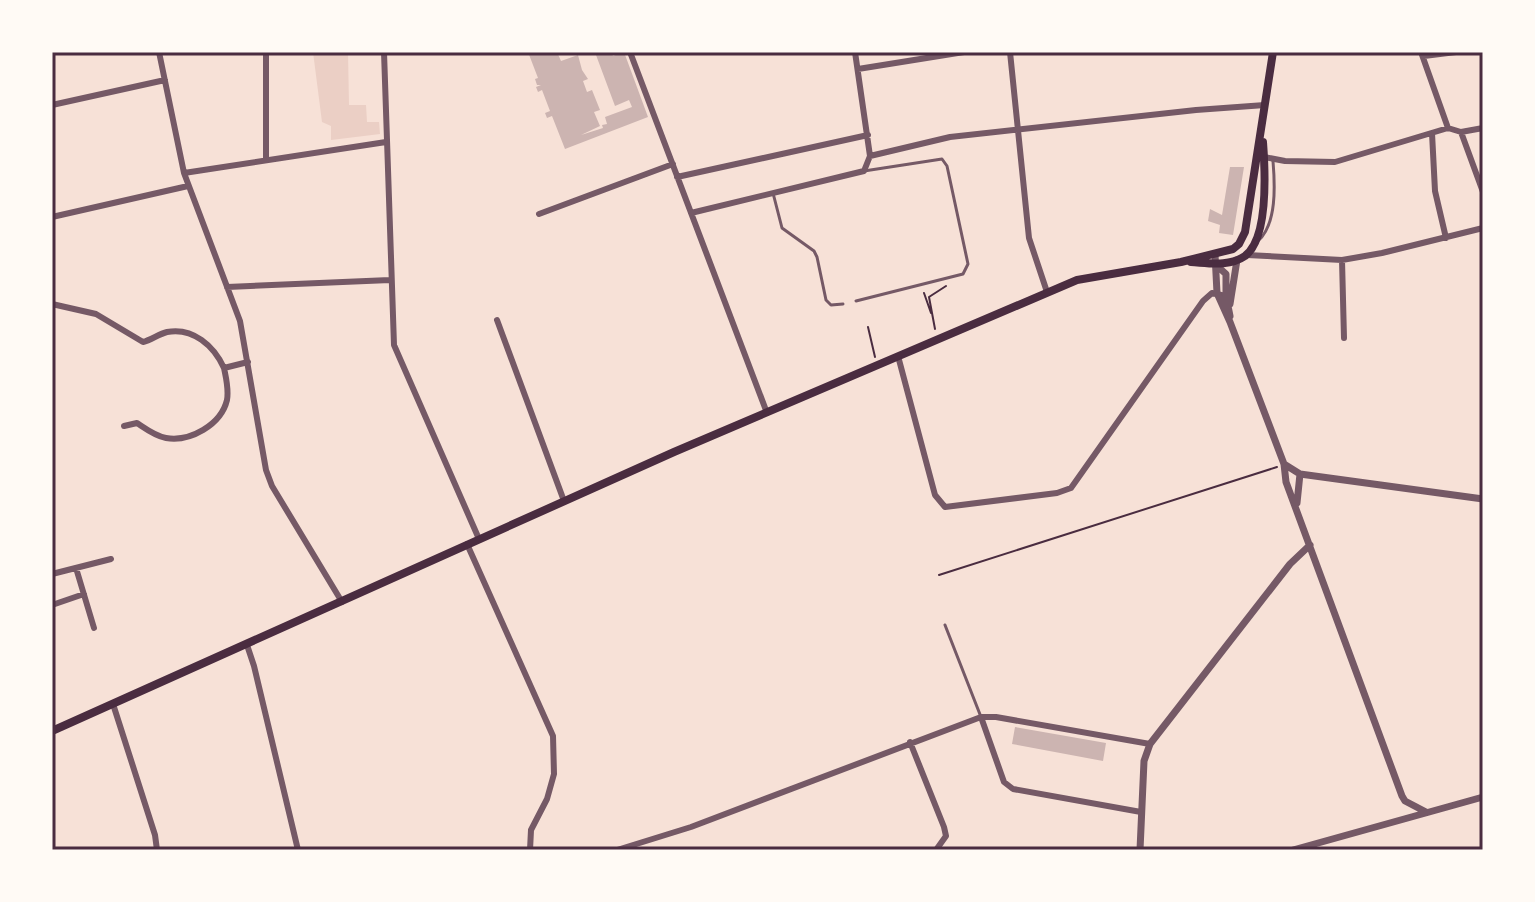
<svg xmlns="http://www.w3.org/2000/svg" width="1535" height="902" font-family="Montserrat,sans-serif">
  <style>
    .green { fill: #ebcfc5 }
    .building { fill: #ccb4b1 }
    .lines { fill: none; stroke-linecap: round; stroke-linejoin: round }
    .path { stroke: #4a2c40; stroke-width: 2 }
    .service { stroke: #755966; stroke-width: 3 }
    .minor { stroke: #755966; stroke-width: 6 }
    .tertiary { stroke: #755966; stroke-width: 7 }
    .secondary { stroke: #4a2c40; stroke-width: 8 }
    .neatline { fill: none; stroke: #4a2c40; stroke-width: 3 }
  </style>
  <rect width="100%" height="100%" fill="#f7e1d7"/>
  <path class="green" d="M 313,52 L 348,52 L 349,105 L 366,105 L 367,122 L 379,122 L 380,134 L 331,140 L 331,126 L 322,122 Z"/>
  <path class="building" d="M 528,52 L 557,52 L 561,61 L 578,55 L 582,70 L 588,79 L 583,81 L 587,92 L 592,90 L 600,110 L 594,112 L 600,126 L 581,135 L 603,128 L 602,125 L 607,124 L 605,117 L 632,107 L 629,100 L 615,106 L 596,55 L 604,52 L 611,52 L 613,56 L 624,52 L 648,117 L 565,149 L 552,116 L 547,118 L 545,113 L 550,111 L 542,90 L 538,92 L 536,87 L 541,85 L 537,85 L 535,79 L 538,78 Z
    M 1230,167 L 1244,167 L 1233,235 L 1219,233 L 1220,225 L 1208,221 L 1210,209 L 1222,215 Z
    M 1015,727 L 1106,743 L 1103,761 L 1012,744 Z"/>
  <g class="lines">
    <path class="path" d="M 924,293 L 931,313
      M 868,327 L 875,357
      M 935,329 L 929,297 L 946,286
      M 939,575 L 1277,467"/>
    <path class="service" d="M 773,193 L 782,228 L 814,251 L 817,257 L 826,300 L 831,305 L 843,304
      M 1258,241 C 1277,224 1275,185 1273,161
      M 856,301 L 963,274 L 968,264 L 947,166 L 942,159 L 864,171
      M 945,625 L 981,717"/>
    <path class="minor" d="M 159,52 L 184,173 L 240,321 L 266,470 L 272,486 L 342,602
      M 266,52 L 266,159
      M 384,52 L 394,345 L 479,539
      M 630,52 L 767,413
      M 1010,52 L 1029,238 L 1047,292
      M 1421,52 L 1448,128
      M 1424,56 L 1456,52
      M 858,69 L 964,52
      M 52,105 L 165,80
      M 1461,132 L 1483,192
      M 1432,133 L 1435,191 L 1446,238
      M 870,156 L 950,137 L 1196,110 L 1265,105
      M 1264,157 L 1285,161 L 1335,162 L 1448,128 L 1461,132 L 1483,128
      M 184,173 L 386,142
      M 677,177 L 868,135
      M 691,213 L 864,171 L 870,156 L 855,52
      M 539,214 L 673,164
      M 52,217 L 188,186
      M 1247,255 L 1342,260 L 1382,253 L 1483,228
      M 1342,260 L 1344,338
      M 227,287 L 390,280
      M 52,304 L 96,314 L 143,342 C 151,340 159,334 167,332 C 193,327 214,346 224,368 L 248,362
      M 497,320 L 564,501
      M 898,356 L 935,495 L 945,507 L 1057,493 L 1071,488 L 1203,301 L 1212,293 L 1226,296
      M 124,426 L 137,423 C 146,429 155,436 166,438 C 190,442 221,425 227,400 C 229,389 226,378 224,368
      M 467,544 L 553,736 L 554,774 L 547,799 L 531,830 L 530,850
      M 76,568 L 94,628
      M 52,574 L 111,559
      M 52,605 L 84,594
      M 247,645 L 254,666 L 298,850
      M 113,704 L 155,835 L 157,850
      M 981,717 L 1004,782 L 1013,789 L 1141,812
      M 910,742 L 944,827 L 946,836 L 936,850
      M 617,850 L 691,827 L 981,717 L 996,717 L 1150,744"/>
    <path class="tertiary" d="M 1215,254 L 1217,293 L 1230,322 L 1284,464 L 1286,482 L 1402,796 L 1405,801 L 1426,812
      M 1216,265 L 1226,274 L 1226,296 L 1230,316
      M 1230,304 L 1237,260
      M 1284,464 L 1300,474 L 1483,499
      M 1297,503 L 1300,474
      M 1140,850 L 1144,761 L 1150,744 L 1290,564 L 1310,545
      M 1293,850 L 1483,797"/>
    <path class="secondary" d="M 1191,262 C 1209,263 1229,267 1245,256 C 1269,238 1265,169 1263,142
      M 52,731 L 674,452 L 1077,280 L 1181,262 L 1233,249 L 1239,244 L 1245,232 L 1273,52"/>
  </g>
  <rect width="1535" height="902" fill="none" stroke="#fffaf5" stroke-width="108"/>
  <rect x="54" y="54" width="1427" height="794" class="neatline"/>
</svg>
